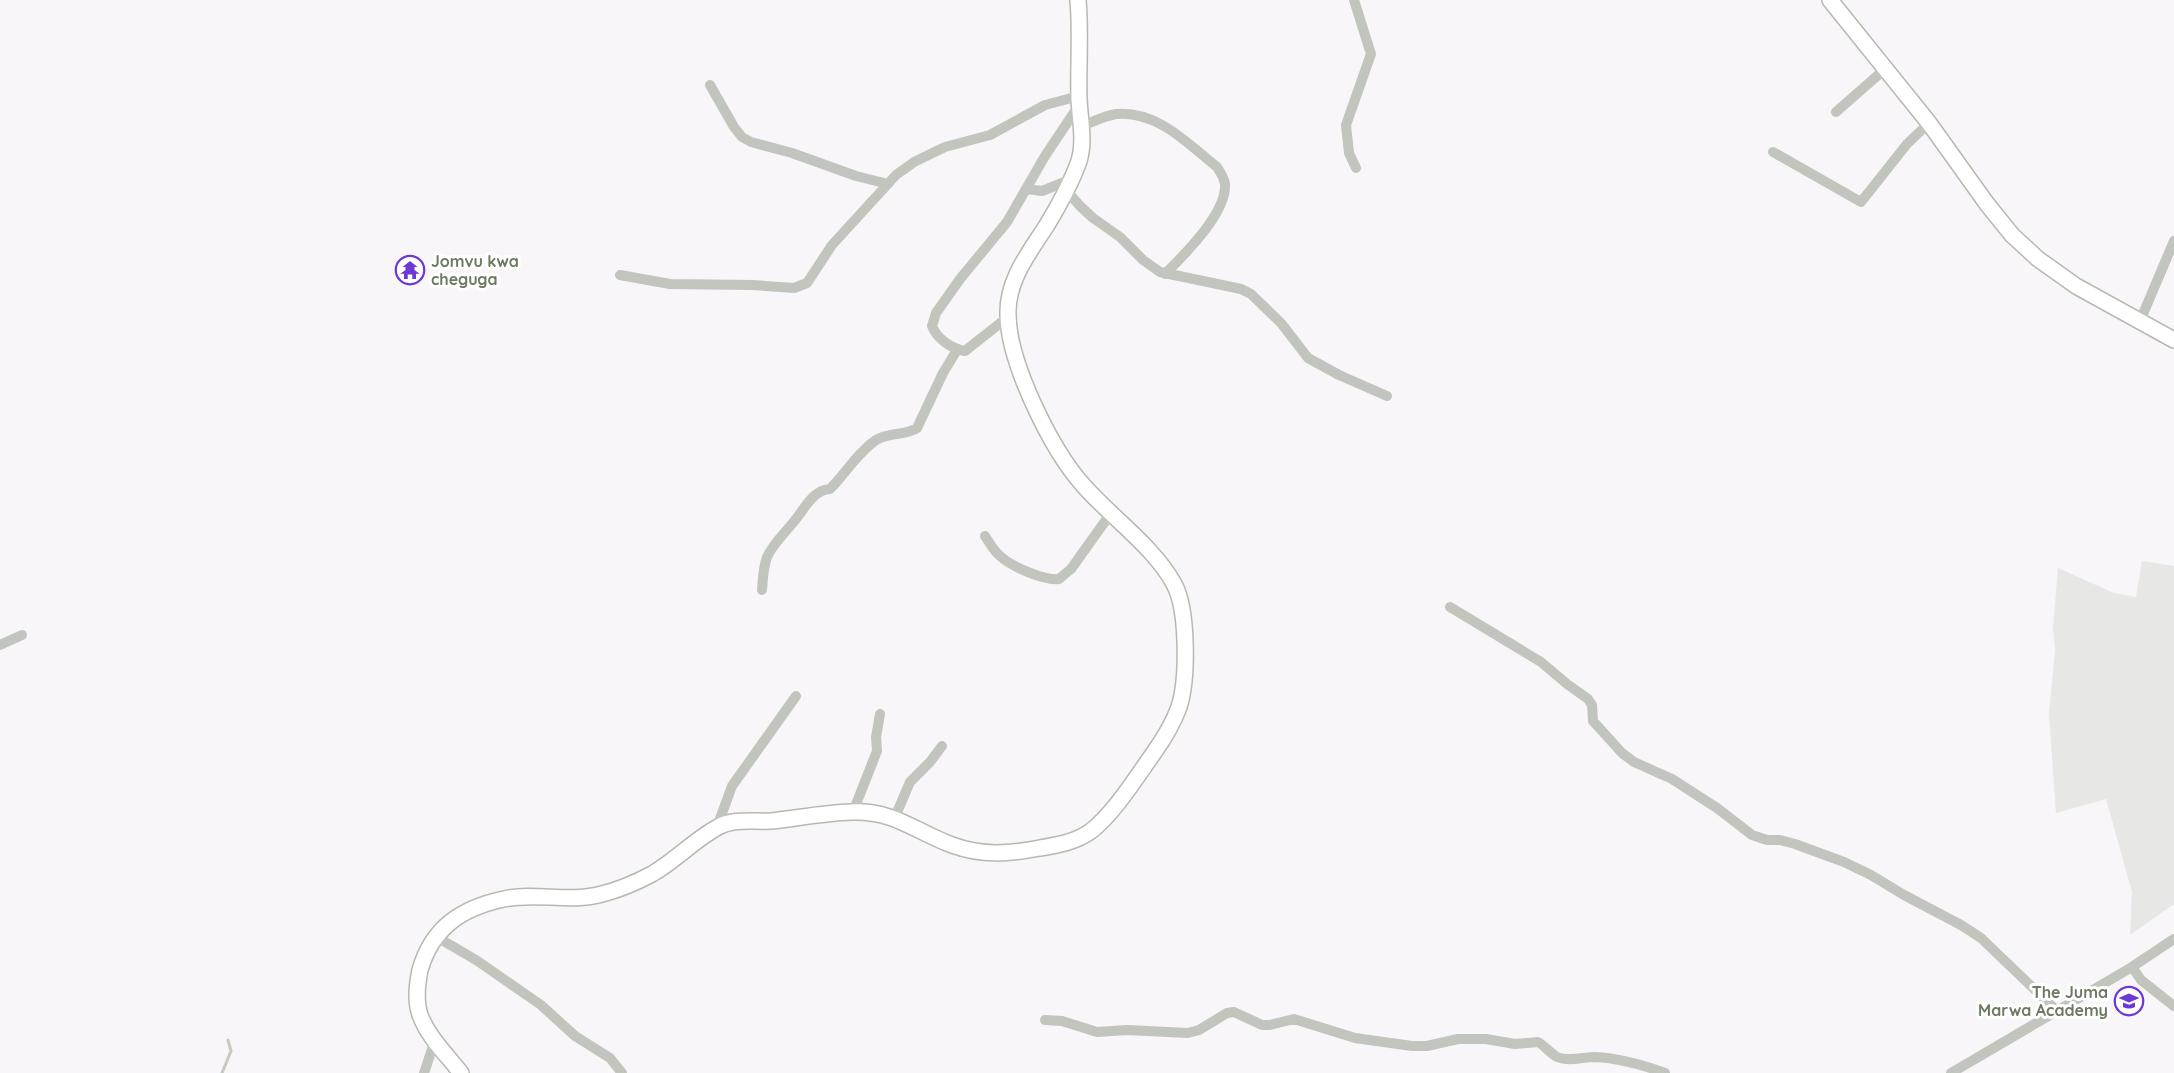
<svg xmlns="http://www.w3.org/2000/svg" width="2174" height="1073" font-family="Quicksand,sans-serif">
  <style>
    .built { fill: #e7e7e6 }
    .lines { fill: none; stroke-linecap: round; stroke-linejoin: round }
    .stream { stroke: #c6cbbd; stroke-width: 3 }
    .secondary-casing { stroke: #b5bab0; stroke-width: 18 }
    .street { stroke: #c1c5bd; stroke-width: 10 }
    .secondary { stroke: #fff; stroke-width: 15 }
    .labels { text-anchor: middle; dominant-baseline: central; stroke-width: 6; stroke-linejoin: round; paint-order: stroke }
    .poi-label { font-size: 16px; font-weight: bold; fill: #6c7961; stroke: #fff; text-anchor: start }
  </style>
  <rect width="100%" height="100%" fill="#f8f6f8"/>
  <path class="built" d="M 2142,561 L 2174,566 L 2174,904 L 2130,935 L 2132,892 L 2106,799 L 2056,813 L 2049,714 L 2055,650 L 2053,628 L 2058,568 L 2114,593 L 2136,597 Z"/>
  <g class="lines">
    <path class="stream" d="M 222,1073 L 231,1051 L 228,1040"/>
    <g class="secondary-casing">
      <path id="secondary" d="M 1830,0 L 1929,123 L 1987,204 L 2012,235 L 2038,259 L 2076,286 L 2174,340
        M 461,1073 C 447,1055 428,1037 420,1015 C 415,1000 417,985 420,970 C 432,928 461,908 504,899 C 536,892 570,903 602,894 C 618,890 637,882 652,874 C 675,861 694,840 718,827 C 734,818 753,822 771,821 C 798,818 824,813 851,812 C 894,810 914,831 952,845 C 982,856 1009,854 1040,848 C 1058,845 1076,842 1091,831 C 1114,813 1136,778 1153,754 C 1163,740 1173,724 1179,707 C 1188,679 1188,609 1174,584 C 1155,548 1110,516 1083,485 C 1051,449 1008,362 1008,314 C 1007,280 1029,253 1047,225 C 1059,205 1071,184 1079,161 C 1085,141 1080,120 1079,99 C 1078,66 1081,33 1078,0"/>
    </g>
    <path class="street" d="M 1354,0 L 1371,54 L 1346,125 L 1349,153 L 1356,168
      M 710,85 L 734,127 L 742,137 L 751,142 L 792,153 L 856,176 L 888,184
      M 1836,112 L 1885,69
      M 1081,126 C 1093,122 1104,116 1116,114 C 1157,110 1188,144 1217,167 C 1220,172 1224,177 1225,184 C 1227,213 1184,255 1165,274
      M 1773,152 L 1861,202 L 1907,144 L 1929,123
      M 1027,189 L 1042,191 L 1072,179
      M 1066,190 L 1080,206 L 1093,218 L 1120,237 L 1143,260 L 1160,272 L 1241,289 L 1251,294 L 1281,323 L 1308,358 L 1339,375 L 1387,396
      M 620,275 L 670,284 L 753,285 L 794,288 L 807,283 L 832,245 L 896,175 L 914,162 L 945,147 L 990,135 L 1045,105 L 1079,96
      M 1008,317 L 965,351 C 952,349 937,339 932,326 L 936,313 L 960,279 L 1007,222 L 1045,156 L 1079,105
      M 2140,321 L 2174,241
      M 985,536 C 989,542 993,550 999,555 C 1010,566 1044,581 1059,579 L 1071,569 L 1111,513
      M 762,590 C 763,579 763,568 767,557 C 774,542 786,532 796,519 C 805,508 813,490 830,489 C 846,473 857,453 876,440 C 889,432 905,436 917,428 L 943,373 L 957,350
      M 1450,607 L 1541,662 L 1567,684 L 1588,699 L 1592,705 L 1593,721 L 1622,753 L 1634,762 L 1672,779 L 1717,808 L 1752,835 L 1767,840 L 1780,840 L 1795,844 L 1844,862 L 1871,875 L 1904,895 L 1961,925 L 1981,938 L 2056,1010
      M 0,645 L 22,635
      M 853,812 L 877,751 L 876,737 L 880,714
      M 895,817 L 910,782 L 930,762 L 942,746
      M 717,827 L 732,786 L 796,696
      M 435,936 L 476,960 L 541,1005 L 575,1036 L 610,1058 L 622,1073
      M 2132,967 L 2141,980 L 2174,1006
      M 1045,1020 L 1062,1021 L 1097,1032 L 1127,1030 L 1188,1033 L 1199,1030 L 1227,1013 L 1234,1012 L 1262,1025 L 1270,1025 L 1294,1019 L 1355,1038 L 1412,1046 L 1427,1046 L 1458,1039 L 1486,1039 L 1515,1044 L 1538,1042 C 1545,1046 1550,1053 1557,1057 C 1569,1062 1583,1057 1595,1057 C 1619,1058 1643,1065 1665,1073
      M 424,1073 L 435,1040
      M 1951,1073 L 2132,967 L 2174,939"/>
    <use href="#secondary" class="secondary"/>
  </g>
  <defs>
    <g id="temple-ring" transform="scale(1.5)"><circle r="9.5" fill="#fff" stroke="#6e38d6" stroke-width="1.5"/><path d="M0-6L5-2H3V0L6.5 2.5H4V6H1.5V3h-3V6H-4V2.5H-6.5L-3 0V-2H-5Z" fill="#6e38d6"/></g>
    <g id="school-ring" transform="scale(1.5)"><circle r="9.5" fill="#fff" stroke="#6e38d6" stroke-width="1.5"/><path d="M0-5L7-2L0 1L-7-2ZM-4 1L0 2.5L4 1V4Q0 6-4 4Z" fill="#6e38d6"/></g>
  </defs>
  <g fill-rule="evenodd">
    <use href="#temple-ring" x="410" y="270"/>
    <use href="#school-ring" x="2129" y="1001"/>
  </g>
  <g class="labels">
    <g class="poi-label">
      <text x="431" y="261">Jomvu kwa<tspan x="431" dy="18">cheguga</tspan></text>
      <text x="2108" y="992" text-anchor="end">The Juma<tspan x="2108" dy="18">Marwa Academy</tspan></text>
    </g>
  </g>
</svg>
